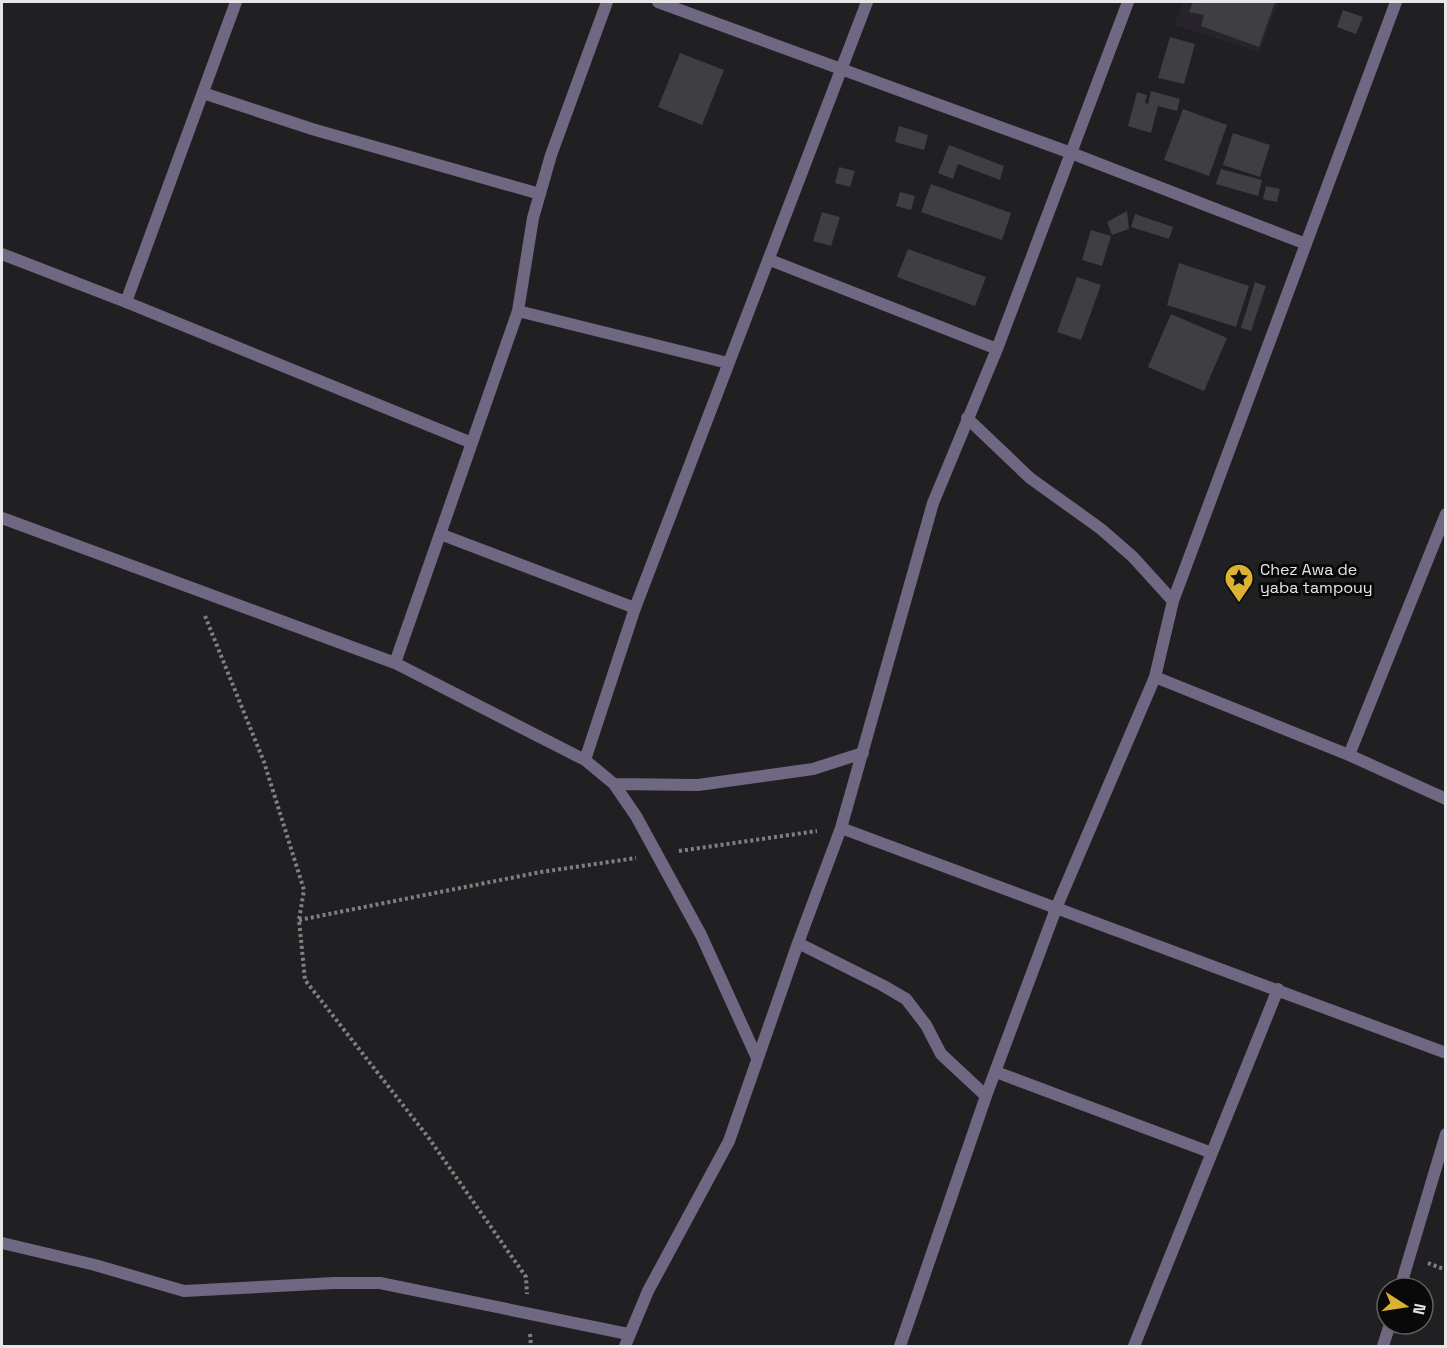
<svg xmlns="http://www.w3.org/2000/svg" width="1447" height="1348" font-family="'Space Grotesk',sans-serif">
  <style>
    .built { fill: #27242c }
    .building { fill: #3f3e41 }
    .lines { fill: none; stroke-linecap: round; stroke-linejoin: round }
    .path { stroke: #807f81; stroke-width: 4; stroke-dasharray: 3 3; stroke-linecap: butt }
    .minor { stroke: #706783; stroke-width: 12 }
    .labels { text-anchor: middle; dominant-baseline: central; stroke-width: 6; stroke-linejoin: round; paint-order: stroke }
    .poi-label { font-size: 16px; fill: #e6e5e7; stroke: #09090a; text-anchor: start }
  </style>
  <rect width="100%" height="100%" fill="#201f21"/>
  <path class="built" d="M 1183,2 L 1278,2 L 1260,52 L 1174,25 Z"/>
  <path class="building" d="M 1193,2 L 1275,2 L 1259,47 L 1201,26 L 1204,15 L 1189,12 Z
    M 1343,10 L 1363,17 L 1356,34 L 1337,27 Z
    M 1170,37 L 1195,44 L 1184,84 L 1158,78 Z
    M 680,53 L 724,70 L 702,125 L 658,107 Z
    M 1151,91 L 1180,99 L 1177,111 L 1158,106 L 1151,133 L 1128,126 L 1137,92 L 1147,95 L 1145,103 L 1148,104 Z
    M 1183,109 L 1227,125 L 1209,176 L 1164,160 Z
    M 899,126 L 928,135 L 924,150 L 895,142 Z
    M 1233,133 L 1270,145 L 1260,177 L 1223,165 Z
    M 949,145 L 1004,166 L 1000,180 L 958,164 L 953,179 L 938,173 Z
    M 839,167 L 855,171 L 850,187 L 835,183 Z
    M 1221,169 L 1262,180 L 1258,196 L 1216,184 Z
    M 931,184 L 1011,213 L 1002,240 L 921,212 Z
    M 1266,186 L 1280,189 L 1277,202 L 1263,199 Z
    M 900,192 L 915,196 L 911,210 L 896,206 Z
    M 1127,211 L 1129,229 L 1112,235 L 1107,222 Z
    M 822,212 L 840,217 L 831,246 L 813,241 Z
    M 1135,214 L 1173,227 L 1169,239 L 1131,227 Z
    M 1091,230 L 1111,236 L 1102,266 L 1082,260 Z
    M 908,249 L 986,277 L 975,306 L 897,277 Z
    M 1179,263 L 1249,286 L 1236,327 L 1167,305 Z
    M 1077,277 L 1101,285 L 1081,340 L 1057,332 Z
    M 1255,282 L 1266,286 L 1251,331 L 1241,328 Z
    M 1171,314 L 1227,338 L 1204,391 L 1148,367 Z"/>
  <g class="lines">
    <path class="path" d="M 205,616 L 264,762 L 304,890 L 299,920 L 305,980 L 428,1137 L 526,1277 L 527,1294
      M 679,851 L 817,831
      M 299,920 L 541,872 L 636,858
      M 1428,1263 L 1446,1270
      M 530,1334 L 531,1346"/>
    <path class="minor" d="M 658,2 L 1071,153 L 1306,244
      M 203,93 L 312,129 L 540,194
      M 2,254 L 126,302 L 472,443
      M 770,260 L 997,349
      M 126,302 L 236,2
      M 518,311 L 728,363
      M 967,418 L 1030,478 L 1101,529 L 1133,557 L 1173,601
      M 2,518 L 395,663 L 585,760 L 614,784 L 636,816 L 701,935 L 757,1058
      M 440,534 L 635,608
      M 395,663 L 518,311 L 533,218 L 551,155 L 607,2
      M 1155,677 L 1349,755 L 1446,799
      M 1349,755 L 1446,514
      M 585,760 L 635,608 L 867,2
      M 614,784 L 698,785 L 813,769 L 863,753
      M 841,828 L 1446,1053
      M 798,943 L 882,985 L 906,999 L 926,1025 L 941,1054 L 986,1096
      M 996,1072 L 1212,1153
      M 2,1243 L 95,1265 L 184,1291 L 334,1283 L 380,1283 L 628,1334
      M 1400,1288 L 1446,1134
      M 625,1346 L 648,1291 L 729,1141 L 798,943 L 841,828 L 933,503 L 997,349 L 1128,2
      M 900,1346 L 986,1096 L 1057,906 L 1155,677 L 1173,601 L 1396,2
      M 1134,1346 L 1278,989
      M 1383,1346 L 1390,1324"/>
  </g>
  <defs>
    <g id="sight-pin" transform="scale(1.5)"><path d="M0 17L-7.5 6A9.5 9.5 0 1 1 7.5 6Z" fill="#dcb233" stroke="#09090a"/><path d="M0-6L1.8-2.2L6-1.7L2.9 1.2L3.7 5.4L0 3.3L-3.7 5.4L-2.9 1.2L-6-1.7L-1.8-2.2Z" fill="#111"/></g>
  </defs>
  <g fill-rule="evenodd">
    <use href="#sight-pin" x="1239" y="578"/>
  </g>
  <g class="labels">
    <g class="poi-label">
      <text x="1260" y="569">Chez Awa de<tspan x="1260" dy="18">yaba tampouy</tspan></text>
    </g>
  </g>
  <rect width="1447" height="1348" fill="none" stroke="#e6e5e7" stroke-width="6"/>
  <g transform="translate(1405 1306) rotate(102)"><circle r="28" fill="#09090a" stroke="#616162" stroke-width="1.5"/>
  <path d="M0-4.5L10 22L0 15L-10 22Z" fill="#dcb233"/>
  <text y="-9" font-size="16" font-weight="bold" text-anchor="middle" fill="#e6e5e7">N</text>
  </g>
</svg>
